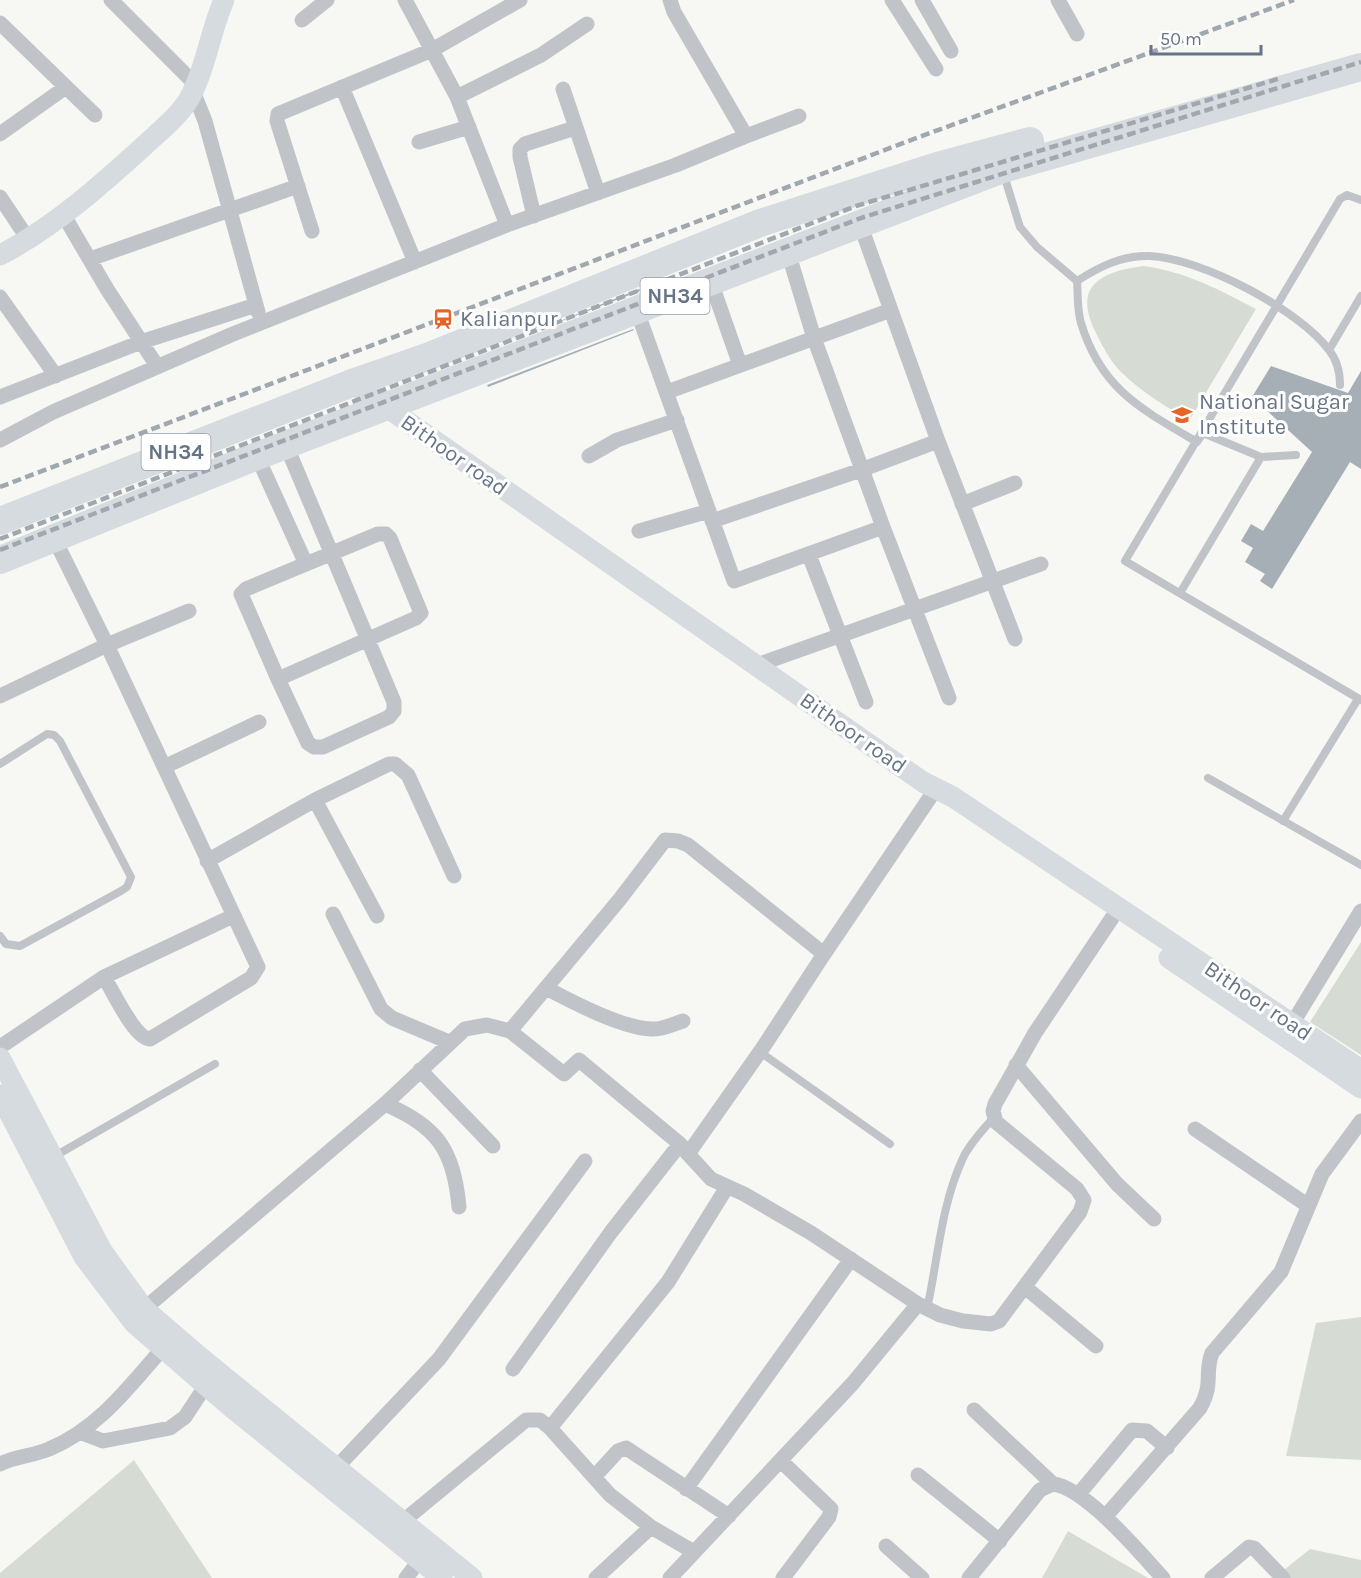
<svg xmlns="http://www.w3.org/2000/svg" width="1361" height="1578" font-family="Karla,sans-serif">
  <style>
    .green { fill: #d6dcd4 }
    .building { fill: #a6aeb6 }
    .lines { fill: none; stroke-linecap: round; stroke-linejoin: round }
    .lane { stroke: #c0c4c9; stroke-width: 8 }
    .street { stroke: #c0c4c9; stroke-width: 15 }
    .secondary { stroke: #d6dbdf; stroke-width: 21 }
    .highway { stroke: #d6dbdf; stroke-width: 28 }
    .rail { stroke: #a1a7ae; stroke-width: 4.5; stroke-dasharray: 9 4.5; stroke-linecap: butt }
    .labels { text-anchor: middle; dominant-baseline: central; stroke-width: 6; stroke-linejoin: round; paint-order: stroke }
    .shield { fill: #fff; stroke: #949eaa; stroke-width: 1.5 }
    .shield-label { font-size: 21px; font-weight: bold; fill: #667586 }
    .poi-label { font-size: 22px; fill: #667586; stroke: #fff; text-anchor: start }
    .street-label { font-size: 22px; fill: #667586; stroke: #fff }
  </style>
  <rect width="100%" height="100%" fill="#f7f8f4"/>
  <path class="green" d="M 1143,266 C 1184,271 1220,290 1256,309 L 1189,421 C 1166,406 1141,392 1121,372 C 1110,361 1103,347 1096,333 C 1072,286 1100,272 1143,266 Z
    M 1361,942 L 1361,1055 L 1310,1022 Z
    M 1361,1317 L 1361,1460 L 1286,1456 L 1316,1323 Z
    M 134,1460 L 212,1578 L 0,1578 L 0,1573 Z
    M 1068,1531 L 1148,1578 L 1042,1578 Z
    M 1310,1549 L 1361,1560 L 1361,1578 L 1274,1578 Z"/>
  <path class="building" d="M 639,289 L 640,291 L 533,332 Z
    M 633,329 L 634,330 L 488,387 L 487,385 Z
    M 1271,366 L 1348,393 L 1361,371 L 1361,469 L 1350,462 L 1272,589 L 1260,581 L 1265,574 L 1245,562 L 1253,548 L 1241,541 L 1251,524 L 1263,531 L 1312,452 L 1252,397 Z"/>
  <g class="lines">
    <path class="lane" d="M 1004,175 L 1020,227 L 1037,247 L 1077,281
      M 1361,200 L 1347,195 L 1340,199 L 1125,561 L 1361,700
      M 1329,350 L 1361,296
      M 1296,455 L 1261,457 L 1203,433 L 1197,442 C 1141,409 1101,389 1081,323 C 1077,310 1078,294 1077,281 C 1099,267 1122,255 1149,256 C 1201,258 1298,309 1329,350 C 1337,360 1340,372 1340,385
      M 1180,593 L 1261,457
      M 0,764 L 47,734 L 54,735 L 60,741 L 131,877 L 127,887 L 121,891 L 20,946 L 6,944 L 0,936
      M 1208,778 L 1361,865
      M 1283,821 L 1358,699
      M 760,1052 L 890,1144
      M 55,1156 L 215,1064
      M 927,1309 C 938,1259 941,1205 963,1158 C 970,1143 983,1130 994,1117"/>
    <path class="street" d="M 111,0 L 196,85
      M 405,0 L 457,97 L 507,225
      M 892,0 L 936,69
      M 922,0 L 951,51
      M 1058,0 L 1077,34
      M 302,20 L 327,0
      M 0,23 L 66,87 L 0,134
      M 66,87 L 95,115
      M 342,87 L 415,262
      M 563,89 L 598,193
      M 193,91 L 205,121 L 258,312
      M 457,97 L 541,55 L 587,24
      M 746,136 L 799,116
      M 419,142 L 469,127
      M 0,197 L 28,239
      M 63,214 L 107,289 L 157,366
      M 534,216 L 520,157 L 520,149 L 525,144 L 575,128
      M 860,224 L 938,441 L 1015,639
      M 312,231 L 277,121 L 278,114 L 432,50 L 520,0
      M 90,259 L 298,186
      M 711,282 L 740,365
      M 0,297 L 56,376
      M 637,311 L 734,581 L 883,527 L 814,338 L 788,252
      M 667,392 L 891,310
      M 0,397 L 141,342 L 256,305
      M 0,440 L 53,412 L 233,334 L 507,225 L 676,165 L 746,136 L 674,12 L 670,0
      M 257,456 L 306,564
      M 589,456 L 617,440 L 677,420
      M 962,504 L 1015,483
      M 712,521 L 861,470 L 938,441
      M 883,527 L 949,698
      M 639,531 L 709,511
      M 378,534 L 386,534 L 390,538 L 421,613 L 416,618 L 278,679 L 241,594 L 246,589 Z
      M 54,538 L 107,645 L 258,967 L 251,978 L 150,1039 C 134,1038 113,991 104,977
      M 809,555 L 866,702
      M 757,665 L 1041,564
      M 278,679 L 308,743 L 314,747 L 323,747 L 389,717 L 394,711 L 394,702 L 286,445
      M 0,696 L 107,645 L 189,611
      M 164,767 L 259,722
      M 315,800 L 377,916
      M 207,861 L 315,800 L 389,764 L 395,764 L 408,775 L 454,876
      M 333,914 L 381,1009 L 392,1018 L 449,1042
      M 546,988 C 572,1002 622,1028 651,1029 C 662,1030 673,1024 683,1021
      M 1292,1024 L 1361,911
      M 510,1031 L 620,899 L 665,840 L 678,841 L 688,845 L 824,954 L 933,793
      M 0,1047 L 104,977 L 233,916
      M 1016,1065 L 1117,1184 L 1154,1219
      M 420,1070 L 493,1146
      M 385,1104 C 437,1126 454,1150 459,1207
      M 1195,1129 L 1307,1205
      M 688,1154 L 711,1179 L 744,1194 L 811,1233 L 918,1304 L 940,1315 L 963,1321 L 991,1324 L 999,1321 L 1080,1212 L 1084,1200 L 1077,1189 L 996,1122 L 993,1111 L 995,1104 L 1035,1033 L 1112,918
      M 1026,1288 L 1096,1346
      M 144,1309 L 385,1104 L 465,1029 L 487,1025 L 510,1031 L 564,1074 L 579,1060 L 680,1144 L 688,1154 L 764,1046 L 824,954
      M 513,1369 L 611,1232 L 680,1144
      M 974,1410 L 1053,1484
      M 82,1433 L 103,1441 L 170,1428 L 185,1417 L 206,1385
      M 781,1461 L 831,1509 L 829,1517 L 783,1578
      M 0,1464 C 16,1456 33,1456 49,1449 C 98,1429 129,1387 163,1348
      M 336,1468 L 439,1359 L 585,1161
      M 918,1475 L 1000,1541
      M 595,1476 L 618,1451 L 626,1448 L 729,1516
      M 686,1489 L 851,1259
      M 1078,1495 L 1132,1430 L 1147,1431 L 1167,1448
      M 1105,1517 L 1200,1408 C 1214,1383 1204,1374 1212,1353 L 1281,1272 L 1322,1174 L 1361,1121
      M 402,1522 L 526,1420 L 540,1420 L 550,1428
      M 886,1546 L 922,1578
      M 694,1552 L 651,1527 L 610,1495 L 550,1428 L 668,1282 L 727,1187
      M 406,1578 L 426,1552
      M 596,1578 L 651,1527
      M 670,1578 L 853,1383 L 918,1304
      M 969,1578 L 1040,1490 L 1053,1484 C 1086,1488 1140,1553 1163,1578
      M 1212,1578 L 1249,1547 L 1254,1548 L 1283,1578"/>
    <path class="secondary" d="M 0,255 C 53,228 101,185 145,145 C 160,131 179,116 189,99 C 206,68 210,32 224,0
      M 352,383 L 923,782 L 953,797 L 1361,1070
      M 1169,958 L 1361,1088
      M 0,1058 L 102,1251 L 144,1309 L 201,1358 L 472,1578
      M 0,1095 L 84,1257 L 134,1323 L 230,1406 L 442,1578"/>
    <path class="highway" d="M 0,521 L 352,383 L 427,357 L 760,223 L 937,166 L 1030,141
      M 0,560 L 257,456 L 1003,169 L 1361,67"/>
    <path class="rail" d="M 0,487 L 919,137 L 1294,0
      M 0,539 L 856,206 L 1281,78
      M 0,550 L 861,218 L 1361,62"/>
  </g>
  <defs>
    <g id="station-bare" transform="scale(1.62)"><path d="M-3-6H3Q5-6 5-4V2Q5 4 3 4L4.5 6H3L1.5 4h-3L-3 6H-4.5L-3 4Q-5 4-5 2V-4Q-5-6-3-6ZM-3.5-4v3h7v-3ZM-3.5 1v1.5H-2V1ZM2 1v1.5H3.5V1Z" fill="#e46528" stroke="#fff" stroke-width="2.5" paint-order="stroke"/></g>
    <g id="university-bare" transform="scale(1.62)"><path d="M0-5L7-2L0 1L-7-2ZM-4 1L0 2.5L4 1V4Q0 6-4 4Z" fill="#e46528" stroke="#fff" stroke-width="2.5" paint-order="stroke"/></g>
  </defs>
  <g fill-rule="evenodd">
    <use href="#station-bare" x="443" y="319"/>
    <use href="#university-bare" x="1182" y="415"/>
  </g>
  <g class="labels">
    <g class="shield">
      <rect x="640.5" y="278" width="69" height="36" rx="4.5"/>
      <rect x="141.5" y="434" width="69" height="36" rx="4.5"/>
    </g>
    <g class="shield-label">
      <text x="675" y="296">NH34</text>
      <text x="176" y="452">NH34</text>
    </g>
    <g class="poi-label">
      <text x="460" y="319">Kalianpur</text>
      <text x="1199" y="402">National Sugar<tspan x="1199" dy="25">Institute</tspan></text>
    </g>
    <g class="street-label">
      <text transform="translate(454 455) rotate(35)">Bithoor road</text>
      <text transform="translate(853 733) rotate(35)">Bithoor road</text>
      <text transform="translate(1258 1001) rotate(34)">Bithoor road</text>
    </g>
  </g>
  <path d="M1151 45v9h110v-9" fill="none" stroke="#667586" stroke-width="3"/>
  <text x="1160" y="45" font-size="18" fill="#667586" stroke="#ffffff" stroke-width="4.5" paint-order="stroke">50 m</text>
</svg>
